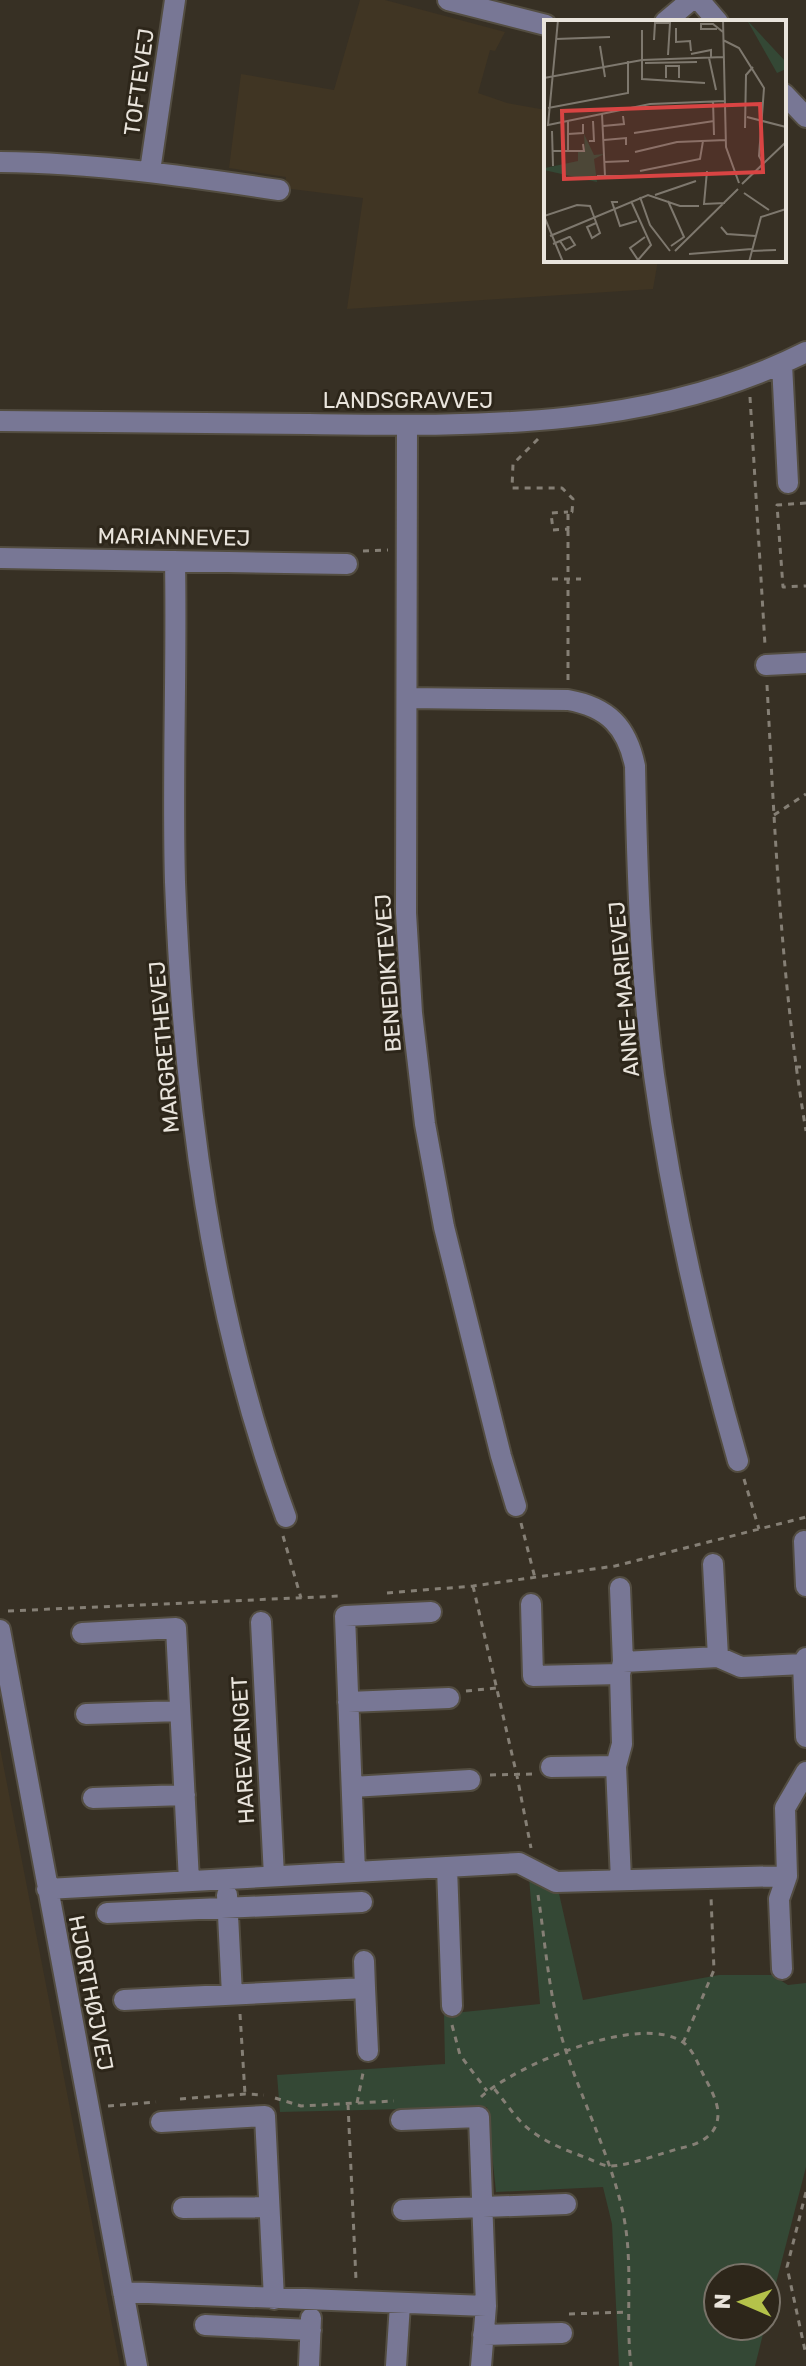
<svg xmlns="http://www.w3.org/2000/svg" width="806" height="2366" font-family="Rubik,sans-serif">
  <style>
    .built { fill: #403523 }
    .green { fill: #344835 }
    .lines { fill: none; stroke-linecap: round; stroke-linejoin: round }
    .minor-casing { stroke: #534d41; stroke-width: 24 }
    .path { stroke: #857f75; stroke-width: 3; stroke-dasharray: 6 6; stroke-linecap: butt }
    .minor { stroke: #787795; stroke-width: 20 }
    .labels { text-anchor: middle; dominant-baseline: central; stroke-width: 6; stroke-linejoin: round; paint-order: stroke }
    .street-label { font-size: 22px; fill: #e9e4dc; stroke: #2d261a }
    .inset-road { fill: none; stroke: #7e786e; stroke-width: 2 }
    .view { fill: #d94443; fill-opacity: 0.15; stroke: #d94443; stroke-width: 4 }
    .inset-edge { fill: none; stroke: #e9e4dc; stroke-width: 4 }
  </style>
  <rect width="100%" height="100%" fill="#373024"/>
  <path class="built" d="M 360,0 L 385,0 L 505,32 L 495,51 L 490,50 L 478,93 L 507,103 L 546,110 L 546,260 L 658,260 L 653,289 L 347,309 L 363,198 L 284,188 L 286,177 L 229,168 L 241,74 L 334,90 Z
    M 0,1748 L 120,2366 L 0,2366 Z"/>
  <path class="green" d="M 529,1878 L 558,1889 L 583,2000 L 719,1975 L 772,1975 L 788,1985 L 806,1983 L 806,2167 L 766,2322 L 766,2278 L 718,2278 L 718,2326 L 765,2326 L 755,2366 L 619,2366 L 612,2224 L 603,2187 L 496,2192 L 487,2107 L 280,2112 L 277,2075 L 445,2064 L 444,2014 L 540,2004 Z"/>
  <g class="lines">
    <g class="minor-casing">
      <path id="minor" d="M 448,0 L 546,25
        M 699,0 L 718,22
        M 665,22 L 691,0
        M 784,94 L 806,117
        M 0,162 C 95,163 185,176 279,190
        M 150,171 L 175,0
        M 782,364 L 788,483
        M 0,421 C 103,422 206,423 309,424 C 477,426 652,430 806,352
        M 407,426 L 406,913 L 412,1013 L 425,1124 L 444,1227 L 501,1456 L 516,1506
        M 0,558 L 347,564
        M 175,561 C 177,668 172,775 175,882 C 183,1096 211,1315 286,1517
        M 766,665 L 806,663
        M 407,698 L 568,700 C 608,707 627,727 635,766 C 637,869 640,973 654,1075 C 672,1205 702,1335 738,1461
        M 804,1541 L 806,1586
        M 713,1564 L 718,1657
        M 620,1588 L 623,1662 L 620,1674 L 622,1744 L 616,1766 L 621,1880
        M 531,1604 L 533,1676 L 620,1674
        M 261,1622 L 274,1876
        M 0,1630 L 137,2366
        M 82,1633 L 176,1628 L 189,1881
        M 806,1658 L 803,1664 L 806,1737
        M 623,1662 L 718,1657 L 741,1667 L 803,1664
        M 348,1702 L 449,1698
        M 86,1714 L 180,1711
        M 551,1767 L 616,1766
        M 352,1787 L 470,1780
        M 93,1798 L 185,1795
        M 447,1867 L 452,2006
        M 355,1872 L 345,1616 L 431,1612
        M 47,1889 L 519,1863 L 556,1882 L 787,1876
        M 227,1895 L 232,1995
        M 107,1913 L 362,1902
        M 364,1961 L 365,1988
        M 782,1969 L 779,1899 L 787,1876 L 785,1808 L 806,1772
        M 124,2000 L 365,1988 L 368,2051
        M 401,2120 L 479,2117 L 486,2306 L 481,2366
        M 161,2122 L 265,2116 L 274,2299
        M 183,2208 L 269,2207
        M 403,2210 L 566,2204
        M 123,2292 L 486,2306
        M 205,2325 L 311,2330
        M 483,2335 L 562,2333
        M 309,2366 L 311,2318
        M 396,2366 L 400,2304"/>
    </g>
    <path class="path" d="M 750,397 L 765,645
      M 538,439 L 513,464 L 512,488 L 562,488 L 573,499 L 572,512 L 568,512 L 568,529 L 553,530 L 551,513 L 568,512
      M 806,503 L 777,505 L 783,587 L 806,586
      M 363,551 L 388,550
      M 552,579 L 581,579
      M 568,680 L 568,529
      M 767,685 C 775,834 781,983 806,1131
      M 774,815 L 806,794
      M 795,1067 L 806,1067
      M 744,1479 L 759,1529
      M 521,1523 L 535,1578
      M 283,1536 L 301,1598
      M 473,1586 L 517,1776 L 531,1848
      M 387,1593 L 473,1586 L 615,1566 L 806,1517
      M 8,1611 L 340,1596
      M 466,1691 L 497,1688
      M 490,1775 L 534,1774
      M 538,1895 C 546,1947 549,2001 566,2051 C 584,2105 611,2158 623,2213 C 634,2264 625,2315 631,2366
      M 240,2014 L 245,2094
      M 452,2025 L 460,2055 L 487,2091
      M 683,2043 L 714,1970 L 711,1897
      M 481,2097 C 514,2066 642,2011 684,2043 C 693,2050 698,2064 703,2074 C 709,2086 718,2101 718,2114 C 718,2136 699,2144 681,2148 C 662,2153 628,2166 610,2166 C 603,2166 594,2161 587,2158 C 565,2150 541,2141 523,2124 C 512,2113 503,2099 492,2086
      M 275,2098 L 301,2106 L 394,2101
      M 180,2099 L 245,2094 L 264,2095
      M 357,2103 L 364,2068
      M 348,2104 L 356,2280
      M 108,2106 L 156,2102
      M 806,2192 L 787,2267 L 806,2355
      M 569,2314 L 629,2312"/>
    <use href="#minor" class="minor"/>
  </g>
  <g class="labels">
    <g class="street-label">
      <text transform="translate(139 82) rotate(-82)">TOFTEVEJ</text>
      <text x="408" y="400">LANDSGRAVVEJ</text>
      <text transform="translate(174 537) rotate(1)">MARIANNEVEJ</text>
      <text transform="translate(388 973) rotate(-94)">BENEDIKTEVEJ</text>
      <text transform="translate(624 989) rotate(-95)">ANNE-MARIEVEJ</text>
      <text transform="translate(164 1047) rotate(-95)">MARGRETHEVEJ</text>
      <text transform="translate(243 1750) rotate(-93)">HAREVÆNGET</text>
      <text transform="translate(91 1993) rotate(79)">HJORTHØJVEJ</text>
    </g>
  </g>
  <g transform="translate(544 20)">
    <rect width="242" height="242" fill="#373024"/>
    <path d="M 203,0 L 242,42 L 242,49 L 233,53 ZM 40,114 L 50,135 L 60,134 L 50,139 L 53,162 L 0,150 L 0,142 L 1,148 L 34,141 L 34,132 L 41,131 Z" fill="#344835"/>
    <path class="inset-road" d="M 14,0 L 4,105 L 106,84 L 181,81M 179,0 L 182,127 L 195,163M 132,8 L 132,22 L 146,21 L 147,31M 173,9 L 157,9 L 157,4 L 169,4 L 179,12M 98,10 L 98,40M 12,19 L 66,17M 110,20 L 111,3 L 126,3 L 124,35M 179,20 L 195,28 L 220,68 L 215,136 L 219,143M 56,26 L 61,57M 147,34 L 167,30 L 167,38M 165,38 L 172,70M 98,40 L 98,59 L 161,63M 101,43 L 153,42M 0,58 L 98,40 L 180,37M 122,58 L 122,46 L 135,46 L 135,58M 169,81 L 170,115M 4,88 L 84,73 L 84,41M 58,94 L 61,156M 203,97 L 242,107M 59,106 L 80,104 L 79,96M 201,108 L 202,55 L 209,47M 8,111 L 9,146M 90,113 L 170,101M 24,114 L 39,113 L 39,104M 60,120 L 82,118 L 82,125M 45,121 L 50,121 L 49,101M 8,131 L 40,131 L 39,124M 24,132 L 24,101M 91,132 L 133,122 L 182,120M 60,142 L 85,141M 96,151 L 156,139 L 159,121M 163,151 L 160,184 L 181,183M 53,156 L 89,156M 198,164 L 242,122M 200,173 L 225,190M 111,175 L 152,161M 96,177 L 106,205 L 126,231M 87,181 L 107,225 L 94,240 L 86,228 L 101,217M 124,181 L 140,217 L 127,226M 74,182 L 68,182 L 76,206 L 93,201M 49,194 L 56,213 L 48,218 L 43,207 L 52,203M 177,207 L 183,214 L 212,216M 6,216 L 104,175 L 136,186 L 155,186M 9,224 L 25,217 L 26,217 L 31,225 L 22,230 L 16,221M 131,231 L 194,169M 207,231 L 232,230M 145,234 L 208,229M 19,242 L 0,196 L 33,185 L 46,186 L 49,194M 205,242 L 217,197 L 242,189"/>
    <path class="view" d="M 216,84 L 219,152 L 20,159 L 18,91 Z"/>
    <rect width="242" height="242" class="inset-edge"/>
  </g>
  <g transform="translate(742 2302) rotate(272)"><circle r="38" fill="#2d261a" stroke="#787268" stroke-width="2"/>
  <path d="M0-6L14 30L0 20L-14 30Z" fill="#b4c24a"/>
  <text y="-12" font-size="22" font-weight="bold" text-anchor="middle" fill="#e9e4dc">N</text>
  </g>
</svg>
